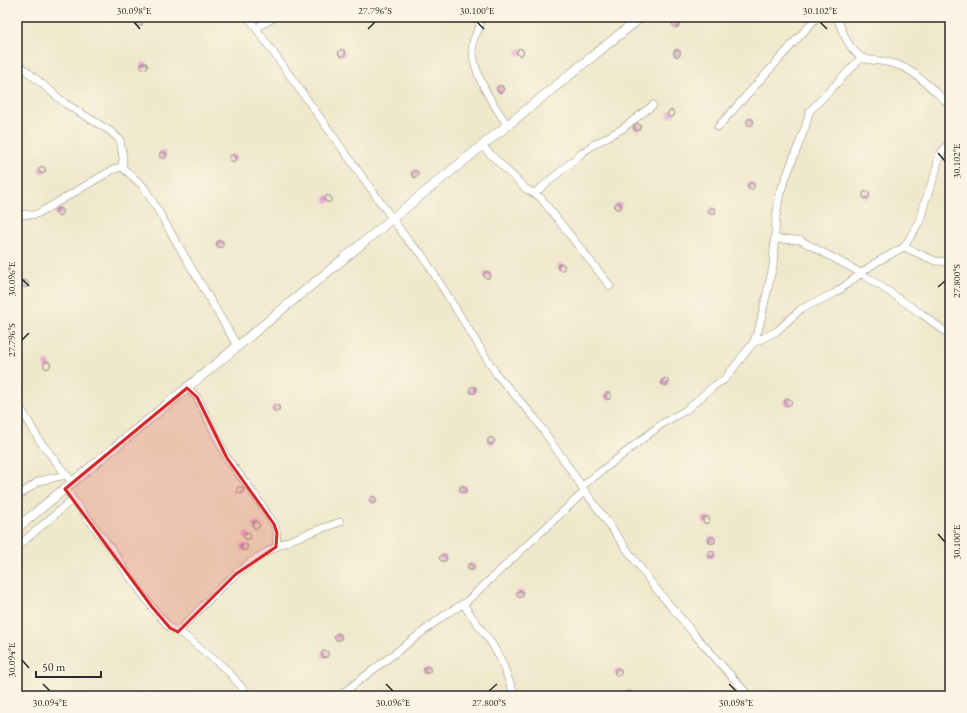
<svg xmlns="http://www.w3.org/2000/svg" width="967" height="713" font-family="'EB Garamond',serif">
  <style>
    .building { fill: #e8a3d0 }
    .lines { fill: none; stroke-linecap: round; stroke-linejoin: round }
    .minor-casing { stroke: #8d8a7c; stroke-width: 8 }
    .tertiary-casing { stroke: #8d8a7c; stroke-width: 10 }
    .minor { stroke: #fff; stroke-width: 7 }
    .tertiary { stroke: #fff; stroke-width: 9 }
    .marked { fill: #d62828; fill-opacity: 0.2; stroke: #d62828; stroke-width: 3; stroke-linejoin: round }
    .ticks { fill: none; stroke: #2b2b2b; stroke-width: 1.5 }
    .neatline { fill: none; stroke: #2b2b2b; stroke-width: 1.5 }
    .ticks-label { font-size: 10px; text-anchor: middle; fill: #2b2b2b }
  </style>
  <rect width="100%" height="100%" fill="#fcf5e5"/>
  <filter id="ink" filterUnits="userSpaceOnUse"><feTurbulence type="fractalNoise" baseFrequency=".025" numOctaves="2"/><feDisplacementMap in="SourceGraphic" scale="8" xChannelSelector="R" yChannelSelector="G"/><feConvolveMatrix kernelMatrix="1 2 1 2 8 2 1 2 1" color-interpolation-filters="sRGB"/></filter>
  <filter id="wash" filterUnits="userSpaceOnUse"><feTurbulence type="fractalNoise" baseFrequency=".012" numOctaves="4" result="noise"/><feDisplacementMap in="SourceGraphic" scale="16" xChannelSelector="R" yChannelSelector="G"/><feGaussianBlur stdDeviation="0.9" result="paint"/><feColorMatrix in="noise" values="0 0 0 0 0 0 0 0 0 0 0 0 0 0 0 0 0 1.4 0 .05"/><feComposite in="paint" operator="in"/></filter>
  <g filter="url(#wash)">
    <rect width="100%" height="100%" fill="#efe8cc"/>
    <g id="blocks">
      <path class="building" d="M135.5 23a3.5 3.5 0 1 1 7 0a3.5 3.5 0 1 1-7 0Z
        M672.5 24a3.5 3.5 0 1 1 7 0a3.5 3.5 0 1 1-7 0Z
        M516.5 52a3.5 3.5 0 1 1 7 0a3.5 3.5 0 1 1-7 0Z
        M673.5 53a3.5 3.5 0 1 1 7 0a3.5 3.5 0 1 1-7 0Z
        M338.5 53a3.5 3.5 0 1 1 7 0a3.5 3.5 0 1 1-7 0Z
        M140.5 66a3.5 3.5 0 1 1 7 0a3.5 3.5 0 1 1-7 0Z
        M496.5 89a3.5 3.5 0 1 1 7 0a3.5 3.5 0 1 1-7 0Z
        M667.5 114a3.5 3.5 0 1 1 7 0a3.5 3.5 0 1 1-7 0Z
        M746.5 122a3.5 3.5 0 1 1 7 0a3.5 3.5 0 1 1-7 0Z
        M633.5 127a3.5 3.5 0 1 1 7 0a3.5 3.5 0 1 1-7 0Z
        M159.5 155a3.5 3.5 0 1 1 7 0a3.5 3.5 0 1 1-7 0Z
        M229.5 158a3.5 3.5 0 1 1 7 0a3.5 3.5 0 1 1-7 0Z
        M38.5 170a3.5 3.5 0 1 1 7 0a3.5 3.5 0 1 1-7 0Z
        M411.5 174a3.5 3.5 0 1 1 7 0a3.5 3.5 0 1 1-7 0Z
        M747.5 186a3.5 3.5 0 1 1 7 0a3.5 3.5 0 1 1-7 0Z
        M862.5 195a3.5 3.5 0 1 1 7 0a3.5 3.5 0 1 1-7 0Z
        M324.5 199a3.5 3.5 0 1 1 7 0a3.5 3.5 0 1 1-7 0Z
        M614.5 206a3.5 3.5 0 1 1 7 0a3.5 3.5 0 1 1-7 0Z
        M708.5 211a3.5 3.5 0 1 1 7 0a3.5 3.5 0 1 1-7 0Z
        M55.5 212a3.5 3.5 0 1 1 7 0a3.5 3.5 0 1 1-7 0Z
        M216.5 244a3.5 3.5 0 1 1 7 0a3.5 3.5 0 1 1-7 0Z
        M557.5 267a3.5 3.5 0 1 1 7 0a3.5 3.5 0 1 1-7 0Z
        M483.5 275a3.5 3.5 0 1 1 7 0a3.5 3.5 0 1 1-7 0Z
        M21.5 284a3.5 3.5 0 1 1 7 0a3.5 3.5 0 1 1-7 0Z
        M43.5 365a3.5 3.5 0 1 1 7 0a3.5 3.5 0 1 1-7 0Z
        M661.5 382a3.5 3.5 0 1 1 7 0a3.5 3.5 0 1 1-7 0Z
        M469.5 390a3.5 3.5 0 1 1 7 0a3.5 3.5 0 1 1-7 0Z
        M604.5 396a3.5 3.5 0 1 1 7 0a3.5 3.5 0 1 1-7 0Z
        M784.5 402a3.5 3.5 0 1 1 7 0a3.5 3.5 0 1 1-7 0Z
        M272.5 408a3.5 3.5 0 1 1 7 0a3.5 3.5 0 1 1-7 0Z
        M487.5 441a3.5 3.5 0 1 1 7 0a3.5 3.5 0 1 1-7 0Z
        M459.5 489a3.5 3.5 0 1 1 7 0a3.5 3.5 0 1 1-7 0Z
        M236.5 490a3.5 3.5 0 1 1 7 0a3.5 3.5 0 1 1-7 0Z
        M369.5 500a3.5 3.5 0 1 1 7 0a3.5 3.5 0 1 1-7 0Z
        M702.5 520a3.5 3.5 0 1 1 7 0a3.5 3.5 0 1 1-7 0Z
        M252.5 525a3.5 3.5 0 1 1 7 0a3.5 3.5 0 1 1-7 0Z
        M243.5 536a3.5 3.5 0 1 1 7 0a3.5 3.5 0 1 1-7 0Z
        M708.5 540a3.5 3.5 0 1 1 7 0a3.5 3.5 0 1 1-7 0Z
        M240.5 547a3.5 3.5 0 1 1 7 0a3.5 3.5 0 1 1-7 0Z
        M707.5 554a3.5 3.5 0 1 1 7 0a3.5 3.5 0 1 1-7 0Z
        M439.5 558a3.5 3.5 0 1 1 7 0a3.5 3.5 0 1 1-7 0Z
        M467.5 567a3.5 3.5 0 1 1 7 0a3.5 3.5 0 1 1-7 0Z
        M516.5 594a3.5 3.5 0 1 1 7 0a3.5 3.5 0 1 1-7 0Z
        M334.5 637a3.5 3.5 0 1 1 7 0a3.5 3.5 0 1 1-7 0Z
        M321.5 654a3.5 3.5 0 1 1 7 0a3.5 3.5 0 1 1-7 0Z
        M423.5 670a3.5 3.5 0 1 1 7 0a3.5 3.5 0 1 1-7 0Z
        M614.5 672a3.5 3.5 0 1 1 7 0a3.5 3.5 0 1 1-7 0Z
        M625 694a3 3 0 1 1 6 0a3 3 0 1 1-6 0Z"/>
    </g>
  </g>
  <g filter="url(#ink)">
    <use href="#blocks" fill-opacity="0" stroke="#8d8a7c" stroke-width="1"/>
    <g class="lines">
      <g class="minor-casing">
        <path id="minor" d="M 248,17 L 409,242 L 421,253 L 497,375 L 534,417 L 585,491 L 628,551 L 653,585 L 694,634 L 749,696
          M 476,17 L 480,25 C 479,31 474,35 473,42 C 470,71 492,103 508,126
          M 837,17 C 842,31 850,54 866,59 C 880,62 892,61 905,68 C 922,77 936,93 950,105
          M 256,28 L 275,17
          M 17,63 L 66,104 L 110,131 L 120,140 L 123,158 L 122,167
          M 718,127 L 817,17
          M 482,146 L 526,189 L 540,197 L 610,286
          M 122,167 L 144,187 L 150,197 L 238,347
          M 535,193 L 582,153 L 593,145 L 622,129 L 653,105
          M 17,214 L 33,215 L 39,213 L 114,169 L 122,167
          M 775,239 L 800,240 L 826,254 L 861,273 L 922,314 L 950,335
          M 904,247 L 935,261 L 950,262
          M 753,343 L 777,331 L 801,309 L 835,293 L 875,263 L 904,247 L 920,221 L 925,202 L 936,171 L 939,156 L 950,141
          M 187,388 L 197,397 L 227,458 L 254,494 L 274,524 L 277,533 L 276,547
          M 17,405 L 23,412 L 39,440 L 72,482
          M 581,487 L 663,423 L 686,410 L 715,385 L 724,380 L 753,343 L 759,328 L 773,266 L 776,217 L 780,193 L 806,125 L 809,112 L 862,57
          M 65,489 L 114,552 L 127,573 L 152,607 L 170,628 L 184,635 L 227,670 L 249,696
          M 17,497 L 39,481 L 66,475
          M 17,547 L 73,499
          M 463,604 L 492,644 L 501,660 L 515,696
          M 178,632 C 203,606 228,577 258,557 C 282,541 313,532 340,522
          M 339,696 L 446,614 L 466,602 L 585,491"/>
      </g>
      <g class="tertiary-casing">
        <path id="tertiary" d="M 17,528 L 393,218 L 641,17"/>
      </g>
      <use href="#minor" class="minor"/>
      <use href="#tertiary" class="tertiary"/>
    </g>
  </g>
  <path class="marked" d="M 187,388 L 197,397 L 227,458 L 274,524 L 277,533 L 276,547 L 236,574 L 178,632 L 170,628 L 152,607 L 65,489 Z"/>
  <path class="ticks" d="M 134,22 L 140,29M 477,22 L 484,29M 820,22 L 827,29M 368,29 L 375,22M 938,153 L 945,161M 22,279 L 29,286M 938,287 L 945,281M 22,340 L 29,333M 938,534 L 945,542M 22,660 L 29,668M 43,684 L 50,691M 386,684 L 393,691M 729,684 L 736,691M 489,691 L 497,684"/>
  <rect width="967" height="713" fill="none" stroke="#fcf5e5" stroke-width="44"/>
  <path d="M36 671v6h65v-6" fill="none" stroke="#2b2b2b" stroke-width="2"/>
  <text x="42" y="671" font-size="12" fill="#2b2b2b" stroke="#fcf5e5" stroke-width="3" paint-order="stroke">50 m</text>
  <rect x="22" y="22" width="923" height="669" class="neatline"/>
  <g class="ticks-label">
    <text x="134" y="14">30.098°E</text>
    <text x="375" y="14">27.796°S</text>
    <text x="477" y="14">30.100°E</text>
    <text x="820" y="14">30.102°E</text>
    <text transform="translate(956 161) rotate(-90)" y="4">30.102°E</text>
    <text transform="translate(11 279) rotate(-90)" y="4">30.096°E</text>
    <text transform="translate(956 281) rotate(-90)" y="4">27.800°S</text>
    <text transform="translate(11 340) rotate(-90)" y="4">27.796°S</text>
    <text transform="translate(956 542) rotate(-90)" y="4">30.100°E</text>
    <text transform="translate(11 660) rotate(-90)" y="4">30.094°E</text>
    <text x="50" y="706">30.094°E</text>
    <text x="393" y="706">30.096°E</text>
    <text x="489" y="706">27.800°S</text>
    <text x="736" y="706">30.098°E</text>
  </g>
</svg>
